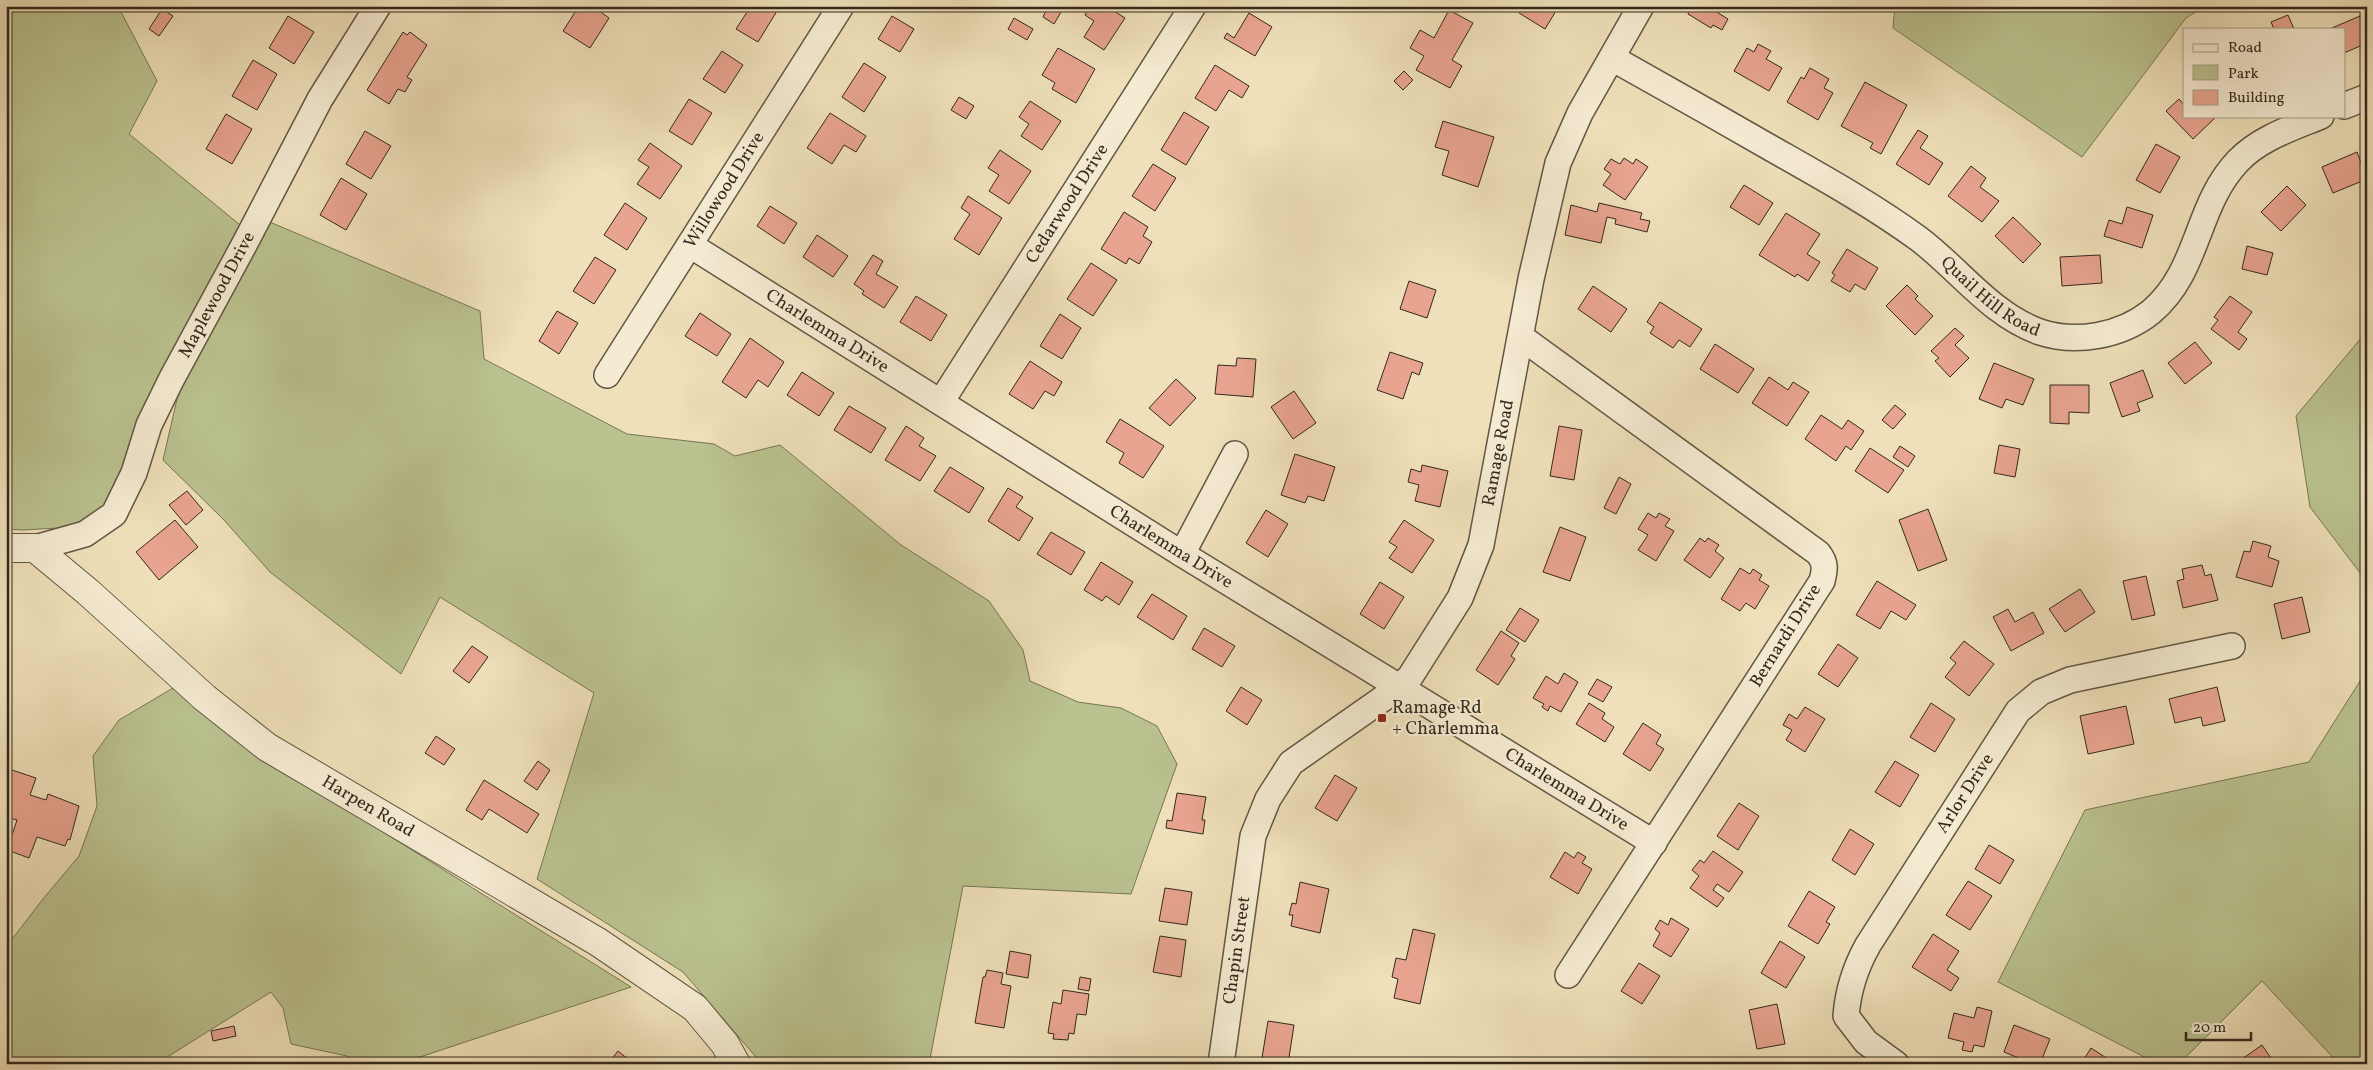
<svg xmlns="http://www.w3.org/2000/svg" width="2373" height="1070" font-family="Vollkorn,serif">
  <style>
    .green { fill: #bac28f; stroke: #767656 }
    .building { fill: #e8a48f; stroke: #33291e }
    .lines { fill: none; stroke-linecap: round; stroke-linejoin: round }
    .minor-casing { stroke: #625745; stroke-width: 28 }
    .tertiary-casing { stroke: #625745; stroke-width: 30 }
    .minor { stroke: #f5ebd2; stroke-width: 25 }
    .tertiary { stroke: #f5ebd2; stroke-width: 28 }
    .poi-dot { fill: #8f2418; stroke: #f5ebd2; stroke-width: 2 }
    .labels { text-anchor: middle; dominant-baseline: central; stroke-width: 4.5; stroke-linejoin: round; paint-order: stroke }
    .street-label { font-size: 18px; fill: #33291e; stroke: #f5ebd2 }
    .poi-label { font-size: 18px; fill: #33291e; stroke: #f5ebd2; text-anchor: start }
  </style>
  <rect width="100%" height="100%" fill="#efe0b9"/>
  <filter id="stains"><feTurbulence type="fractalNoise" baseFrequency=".004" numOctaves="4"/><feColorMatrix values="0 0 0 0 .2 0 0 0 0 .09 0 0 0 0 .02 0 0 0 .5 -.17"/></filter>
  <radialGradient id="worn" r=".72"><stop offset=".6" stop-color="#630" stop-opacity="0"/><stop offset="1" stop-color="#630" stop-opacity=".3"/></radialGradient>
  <path class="green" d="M 10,6 L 118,6 L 157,81 L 129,134 L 245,229 L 153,396 L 106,507 L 77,527 L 22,530 L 6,529 L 6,7 Z
    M 1895,6 L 2205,6 L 2186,18 L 2082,157 L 1893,28 Z
    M 265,220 L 480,311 L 484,359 L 627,434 L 714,444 L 735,456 L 780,445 L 901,545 L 989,601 L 1023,650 L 1030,681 L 1078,702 L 1121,708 L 1157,726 L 1177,764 L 1131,894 L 963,886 L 929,1064 L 762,1064 L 683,972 L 537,879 L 594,693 L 440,597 L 401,674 L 270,572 L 224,520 L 163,460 L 180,386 Z
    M 2367,331 L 2367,582 L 2310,507 L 2296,416 Z
    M 2367,670 L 2367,1064 L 2339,1064 L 2262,981 L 2179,1064 L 2158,1064 L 1998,982 L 2085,810 L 2309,762 Z
    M 173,688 L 264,762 L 364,820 L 631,987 L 399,1064 L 358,1064 L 347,1056 L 291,1044 L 283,1008 L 271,992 L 156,1064 L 6,1064 L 6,947 L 43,899 L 79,856 L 97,806 L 93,756 L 119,720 Z"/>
  <path class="building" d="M 579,6 L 592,6 L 609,18 L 590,48 L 563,31 Z
    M 751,6 L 769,6 L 777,11 L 758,42 L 736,29 Z
    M 1048,6 L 1061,12 L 1054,24 L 1043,17 Z
    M 1090,6 L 1106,6 L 1125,18 L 1104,50 L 1084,37 L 1094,21 L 1085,15 Z
    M 1523,6 L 1559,6 L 1545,29 L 1519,13 Z
    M 1691,6 L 1718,6 L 1715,11 L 1728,19 L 1722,30 L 1713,25 L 1711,28 L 1688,14 Z
    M 162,9 L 173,16 L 159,36 L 149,29 Z
    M 1449,10 L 1473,23 L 1452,60 L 1462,66 L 1450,88 L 1416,70 L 1424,56 L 1410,48 L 1420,30 L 1434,38 Z
    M 1249,13 L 1272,27 L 1255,56 L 1224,38 L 1227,33 L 1234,38 Z
    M 2367,13 L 2367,43 L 2344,53 L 2344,29 L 2332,28 Z
    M 2288,15 L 2294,29 L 2274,29 L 2271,22 Z
    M 288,16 L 314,32 L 294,64 L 269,48 Z
    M 892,16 L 914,29 L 900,52 L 878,39 Z
    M 1014,18 L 1033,29 L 1027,40 L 1008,29 Z
    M 403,32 L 407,35 L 410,32 L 427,45 L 407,77 L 412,80 L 405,92 L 398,89 L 389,104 L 367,90 Z
    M 1758,44 L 1771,51 L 1766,59 L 1782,68 L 1769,91 L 1734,71 L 1747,48 L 1754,52 Z
    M 1058,48 L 1095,69 L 1076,103 L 1052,89 L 1055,83 L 1042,75 Z
    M 722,51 L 743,65 L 725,93 L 703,79 Z
    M 253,60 L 277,74 L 257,110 L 232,96 Z
    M 864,63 L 886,77 L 864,112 L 842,97 Z
    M 1215,65 L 1249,86 L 1242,98 L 1229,90 L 1216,111 L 1195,98 Z
    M 1810,68 L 1829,79 L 1824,88 L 1833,93 L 1818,120 L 1787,102 L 1801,77 L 1804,79 Z
    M 1404,71 L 1413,80 L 1403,90 L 1394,81 Z
    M 1865,82 L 1907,105 L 1881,154 L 1870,148 L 1873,143 L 1841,126 Z
    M 959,97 L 974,106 L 966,119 L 951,110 Z
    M 689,99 L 712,113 L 692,145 L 669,131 Z
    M 2179,99 L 2184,105 L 2184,116 L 2217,116 L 2193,139 L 2166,111 Z
    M 1030,101 L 1061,121 L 1042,150 L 1021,136 L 1029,124 L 1019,117 Z
    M 1184,112 L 1209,127 L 1186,165 L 1161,150 Z
    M 830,113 L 866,136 L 856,152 L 844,145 L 832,164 L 807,148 Z
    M 226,114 L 252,129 L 232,164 L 206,149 Z
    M 1443,121 L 1494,137 L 1478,187 L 1442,175 L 1449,151 L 1435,147 Z
    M 1918,130 L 1928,136 L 1920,148 L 1943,163 L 1929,185 L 1896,164 Z
    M 365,131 L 391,146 L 371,179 L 346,164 Z
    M 650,143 L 682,166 L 660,199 L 637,184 L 649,167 L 638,160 Z
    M 2156,144 L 2180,157 L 2160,193 L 2136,180 Z
    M 1000,150 L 1031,171 L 1009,204 L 989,191 L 999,175 L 988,168 Z
    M 2357,152 L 2367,179 L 2333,193 L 2322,167 Z
    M 1624,158 L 1633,164 L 1636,159 L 1648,167 L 1625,200 L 1603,185 L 1611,174 L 1604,169 L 1611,159 L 1620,164 Z
    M 1153,164 L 1176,178 L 1155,211 L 1132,196 Z
    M 1971,166 L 1986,178 L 1980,187 L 1999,201 L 1982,222 L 1948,196 Z
    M 341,178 L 367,194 L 346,230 L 320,215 Z
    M 1744,185 L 1773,203 L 1759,225 L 1730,207 Z
    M 2287,186 L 2306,205 L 2281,231 L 2261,212 Z
    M 968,196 L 1002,218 L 979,255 L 954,239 L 970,214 L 961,208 Z
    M 625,203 L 647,218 L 627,250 L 604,235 Z
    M 1599,203 L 1642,213 L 1640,219 L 1650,221 L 1647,232 L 1615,224 L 1616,219 L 1607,217 L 1601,243 L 1565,235 L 1571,205 L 1597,212 Z
    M 770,206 L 797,223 L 784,244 L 757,226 Z
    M 2127,207 L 2153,215 L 2142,248 L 2104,236 L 2109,220 L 2122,224 Z
    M 1124,212 L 1148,227 L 1143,236 L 1152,242 L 1139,264 L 1129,258 L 1126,264 L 1101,249 Z
    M 1786,213 L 1820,234 L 1807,254 L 1820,262 L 1808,281 L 1797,274 L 1795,277 L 1759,255 Z
    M 2013,217 L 2041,244 L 2023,263 L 1995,236 Z
    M 817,235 L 848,256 L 833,277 L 803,257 Z
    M 2247,246 L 2273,253 L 2267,275 L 2242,269 Z
    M 1847,249 L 1878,268 L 1865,290 L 1855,284 L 1850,292 L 1831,281 L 1835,275 L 1832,273 Z
    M 873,255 L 883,261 L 876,274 L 898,287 L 884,308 L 862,294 L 864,291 L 854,284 Z
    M 2100,255 L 2102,283 L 2062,286 L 2060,257 Z
    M 595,257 L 616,270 L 594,304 L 573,291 Z
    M 1091,263 L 1117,280 L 1093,316 L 1067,299 Z
    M 1409,281 L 1436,290 L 1427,318 L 1400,309 Z
    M 1907,285 L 1918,296 L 1915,299 L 1933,316 L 1915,335 L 1886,306 Z
    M 1593,286 L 1627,309 L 1611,332 L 1578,309 Z
    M 916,296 L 947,315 L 931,341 L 900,322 Z
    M 2230,296 L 2252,312 L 2238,332 L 2247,339 L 2239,350 L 2211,329 L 2218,320 L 2214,317 Z
    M 1660,302 L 1702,329 L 1690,347 L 1679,340 L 1673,348 L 1650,333 L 1654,327 L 1647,322 Z
    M 557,311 L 578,323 L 559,354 L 539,341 Z
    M 700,313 L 731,334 L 717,356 L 685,336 Z
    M 1060,314 L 1081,328 L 1062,359 L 1040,346 Z
    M 1955,328 L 1964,336 L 1955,345 L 1969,358 L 1950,377 L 1935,361 L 1939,358 L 1931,351 Z
    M 750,338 L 784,362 L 768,387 L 758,380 L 746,398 L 722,382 Z
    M 2195,342 L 2212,363 L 2185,384 L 2168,363 Z
    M 1715,344 L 1754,369 L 1738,393 L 1700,369 Z
    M 1390,352 L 1423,363 L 1419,375 L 1412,372 L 1403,399 L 1377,390 Z
    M 1237,358 L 1256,359 L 1253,397 L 1215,394 L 1218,365 L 1236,366 Z
    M 1030,361 L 1062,382 L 1054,396 L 1045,391 L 1033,409 L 1009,394 Z
    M 1994,363 L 2034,379 L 2023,405 L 2006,399 L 2002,408 L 1979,399 Z
    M 2143,370 L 2153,397 L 2137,403 L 2140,411 L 2122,417 L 2110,383 Z
    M 802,372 L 834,393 L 819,416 L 787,395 Z
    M 1769,377 L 1788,390 L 1793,382 L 1809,392 L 1787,426 L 1752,403 Z
    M 1176,379 L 1196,398 L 1170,426 L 1149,408 Z
    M 2050,385 L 2089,385 L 2089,413 L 2069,412 L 2069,424 L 2050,423 Z
    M 1294,391 L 1316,423 L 1293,439 L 1271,407 Z
    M 1895,405 L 1906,414 L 1893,429 L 1882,420 Z
    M 849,406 L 886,428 L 871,453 L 834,430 Z
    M 1821,415 L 1842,429 L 1848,420 L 1864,431 L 1851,450 L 1846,446 L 1836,461 L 1805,439 Z
    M 1120,419 L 1164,446 L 1143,478 L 1119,463 L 1124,453 L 1106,442 Z
    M 906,426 L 924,438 L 919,446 L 936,456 L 920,481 L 885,460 Z
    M 1559,426 L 1582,430 L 1574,480 L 1550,476 Z
    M 1999,445 L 2020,449 L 2015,477 L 1994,473 Z
    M 1900,446 L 1915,456 L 1908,467 L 1893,457 Z
    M 1870,448 L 1904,470 L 1888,493 L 1855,471 Z
    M 1295,454 L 1335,467 L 1324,501 L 1308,496 L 1305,503 L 1281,495 Z
    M 1422,465 L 1448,471 L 1440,507 L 1415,501 L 1419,485 L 1408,482 L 1411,469 L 1421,472 Z
    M 950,467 L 984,488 L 969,513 L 934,491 Z
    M 1619,477 L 1631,484 L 1616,514 L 1604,508 Z
    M 1008,488 L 1023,497 L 1016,507 L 1033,518 L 1019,541 L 988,521 Z
    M 187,491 L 203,510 L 186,525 L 169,505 Z
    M 1928,509 L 1947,560 L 1918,571 L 1899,520 Z
    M 1266,510 L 1288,524 L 1268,557 L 1246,543 Z
    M 1648,513 L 1656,518 L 1659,513 L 1670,519 L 1665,526 L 1674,531 L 1656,561 L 1638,550 L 1648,535 L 1638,529 Z
    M 175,520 L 198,547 L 159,580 L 136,552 Z
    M 1404,520 L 1434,540 L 1412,573 L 1389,558 L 1397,547 L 1389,542 Z
    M 1560,527 L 1586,537 L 1570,581 L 1543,572 Z
    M 1051,532 L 1085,552 L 1071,575 L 1037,554 Z
    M 1700,538 L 1705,542 L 1708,538 L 1719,545 L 1715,551 L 1724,558 L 1710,578 L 1684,560 Z
    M 2253,541 L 2271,546 L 2268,557 L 2279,561 L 2272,587 L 2236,577 L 2244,551 L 2250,552 Z
    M 1101,562 L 1133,582 L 1119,605 L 1106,596 L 1102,601 L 1084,590 Z
    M 2202,565 L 2205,576 L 2211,574 L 2218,600 L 2183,608 L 2177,581 L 2184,579 L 2182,569 Z
    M 1740,568 L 1750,574 L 1753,569 L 1762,575 L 1759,580 L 1769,586 L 1755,609 L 1746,603 L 1740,611 L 1721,599 Z
    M 2146,576 L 2155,615 L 2132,620 L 2123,581 Z
    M 1877,581 L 1916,605 L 1906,620 L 1891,611 L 1880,629 L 1856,615 Z
    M 1380,582 L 1404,597 L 1384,629 L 1360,614 Z
    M 2080,589 L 2095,612 L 2065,632 L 2049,609 Z
    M 1152,594 L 1187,616 L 1173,640 L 1137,617 Z
    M 2302,597 L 2310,632 L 2282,639 L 2274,604 Z
    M 1520,608 L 1539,620 L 1525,642 L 1506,630 Z
    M 2008,609 L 2015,622 L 2033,612 L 2044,633 L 2011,651 L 1993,617 Z
    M 1204,628 L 1235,646 L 1222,667 L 1192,649 Z
    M 1501,631 L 1519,643 L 1511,656 L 1515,659 L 1498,685 L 1476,670 Z
    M 1964,641 L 1994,664 L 1969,696 L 1945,677 L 1956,663 L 1950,658 Z
    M 1838,644 L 1858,658 L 1838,687 L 1818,674 Z
    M 472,646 L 488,657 L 469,683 L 453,671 Z
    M 1564,673 L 1578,682 L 1561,712 L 1550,706 L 1548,711 L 1542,707 L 1544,704 L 1533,698 L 1546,676 L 1558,684 Z
    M 1597,679 L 1612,687 L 1603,702 L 1588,694 Z
    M 1241,687 L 1262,700 L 1247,725 L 1226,711 Z
    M 2217,687 L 2225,721 L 2203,726 L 2201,717 L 2175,723 L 2169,699 Z
    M 1589,703 L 1605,713 L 1602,719 L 1614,727 L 1605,742 L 1576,724 Z
    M 1931,703 L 1955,719 L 1935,752 L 1910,737 Z
    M 2126,706 L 2134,744 L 2088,754 L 2080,716 Z
    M 1805,707 L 1825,719 L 1805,752 L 1786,740 L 1792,730 L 1783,725 L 1789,714 L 1797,719 Z
    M 1643,723 L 1661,735 L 1656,744 L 1664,749 L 1650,771 L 1623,754 Z
    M 436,736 L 455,749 L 444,765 L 425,753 Z
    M 538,761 L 550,770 L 537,790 L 524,781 Z
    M 1895,761 L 1919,775 L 1900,807 L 1875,792 Z
    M 9,769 L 36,778 L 30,795 L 46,800 L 48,794 L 79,806 L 70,840 L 68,839 L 65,846 L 37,837 L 29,858 L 7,850 L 17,820 L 6,817 L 6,778 Z
    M 1335,775 L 1357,788 L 1337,821 L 1315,808 Z
    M 484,780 L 539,814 L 527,833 L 489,809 L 482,820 L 466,810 Z
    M 1177,793 L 1206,797 L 1202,820 L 1205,820 L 1203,834 L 1166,828 L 1167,820 L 1172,821 Z
    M 1739,803 L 1759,816 L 1738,850 L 1717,836 Z
    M 1850,829 L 1874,844 L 1855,875 L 1832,860 Z
    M 1989,845 L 2014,860 L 2000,884 L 1975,869 Z
    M 1713,851 L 1743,872 L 1729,892 L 1717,884 L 1713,890 L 1724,898 L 1717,907 L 1690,888 L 1699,876 L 1692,870 L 1700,860 L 1704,863 Z
    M 1565,852 L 1574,858 L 1578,852 L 1586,857 L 1582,863 L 1592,869 L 1578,894 L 1550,877 Z
    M 1968,881 L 1992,896 L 1970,930 L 1946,915 Z
    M 1300,882 L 1329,889 L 1320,933 L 1291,926 L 1293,915 L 1289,915 L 1292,903 L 1296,904 Z
    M 1165,888 L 1192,892 L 1187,925 L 1159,921 Z
    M 1809,891 L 1835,907 L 1826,922 L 1830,924 L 1818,944 L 1788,926 Z
    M 1671,918 L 1689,929 L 1671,957 L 1653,946 L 1660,933 L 1655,929 L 1660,920 L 1668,925 Z
    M 1413,929 L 1435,934 L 1420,1004 L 1394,998 L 1398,979 L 1392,977 L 1396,958 L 1406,960 Z
    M 1933,934 L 1959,951 L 1947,970 L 1959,978 L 1951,991 L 1912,967 Z
    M 1160,936 L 1186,940 L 1181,977 L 1153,972 Z
    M 1780,941 L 1805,957 L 1786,988 L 1761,973 Z
    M 1010,951 L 1031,955 L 1028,978 L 1006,974 Z
    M 1639,963 L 1660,976 L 1642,1004 L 1621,991 Z
    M 987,970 L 1003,973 L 1001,984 L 1011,986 L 1004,1028 L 975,1023 L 983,977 L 985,977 Z
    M 1080,977 L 1091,979 L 1089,991 L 1078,989 Z
    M 1063,990 L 1089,994 L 1086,1015 L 1077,1014 L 1074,1034 L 1069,1033 L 1068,1040 L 1053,1039 L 1054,1034 L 1048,1033 L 1053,1002 L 1061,1004 Z
    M 1777,1004 L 1785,1044 L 1757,1049 L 1749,1010 Z
    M 1977,1007 L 1992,1011 L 1984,1047 L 1974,1045 L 1972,1052 L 1962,1050 L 1964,1042 L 1948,1038 L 1954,1013 L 1974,1018 Z
    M 1268,1021 L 1294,1025 L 1288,1064 L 1261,1064 Z
    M 2014,1025 L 2050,1039 L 2040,1064 L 2033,1064 L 2004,1052 Z
    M 234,1026 L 236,1036 L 213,1041 L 211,1031 Z
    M 2262,1045 L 2275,1064 L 2235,1064 Z
    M 2091,1048 L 2114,1063 L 2113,1064 L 2081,1064 Z
    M 618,1051 L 634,1064 L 608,1064 Z"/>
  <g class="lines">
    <g class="minor-casing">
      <g id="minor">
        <path id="s1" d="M 1612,58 C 1664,87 1717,117 1769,147 C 1820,176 1871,204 1919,239 C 1959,269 1991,315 2040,332 C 2076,344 2121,336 2151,312 C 2200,271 2195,206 2238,161 C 2260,138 2292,128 2321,116"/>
        <path d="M 2344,106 L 2367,97"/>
        <path id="s2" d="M 690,245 L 1182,554 L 1654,843"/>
        <path d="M 1521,337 L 1818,553 C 1826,563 1825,569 1822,581 L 1568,975"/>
        <path id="s3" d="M 607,375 L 841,6"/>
        <path id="s4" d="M 941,402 L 1193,6"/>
        <path id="s5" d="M 35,548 L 85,534 L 114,514 L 134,473 L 149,425 L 171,380 L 244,245 L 320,99 L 378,6"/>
        <path d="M 1182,554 L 1235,454"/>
        <path id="s6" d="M 1221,1064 L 1253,836 L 1268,799 L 1291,763 L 1398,688 L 1410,677 L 1460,598 L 1481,545 L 1531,279 L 1558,163 L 1580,113 L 1641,6"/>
        <path id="s7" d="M 1896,1064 L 1866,1042 L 1846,1016 C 1848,990 1855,968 1868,945 L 2018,711 L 2041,692 L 2070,680 L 2232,646"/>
      </g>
    </g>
    <g class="tertiary-casing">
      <g id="tertiary">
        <path id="s8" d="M 6,548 L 35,548 L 88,592 L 205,698 L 267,747 L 598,942 L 695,1008 L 725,1044 L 736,1064"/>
      </g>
    </g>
    <use href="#minor" class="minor"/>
    <use href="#tertiary" class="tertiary"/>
  </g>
  <rect class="poi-dot" x="1377" y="713" width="10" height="10" rx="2.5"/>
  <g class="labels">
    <g class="street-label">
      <text stroke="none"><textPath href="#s3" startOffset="219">Willowood Drive</textPath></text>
      <text stroke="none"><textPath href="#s4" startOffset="235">Cedarwood Drive</textPath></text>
      <text stroke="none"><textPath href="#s5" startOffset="330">Maplewood Drive</textPath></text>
      <text stroke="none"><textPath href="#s1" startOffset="449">Quail Hill Road</textPath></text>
      <text stroke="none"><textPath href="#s2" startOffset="162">Charlemma Drive</textPath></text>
      <text stroke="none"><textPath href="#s6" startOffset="704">Ramage Road</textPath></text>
      <text stroke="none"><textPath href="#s2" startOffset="568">Charlemma Drive</textPath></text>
      <text transform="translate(1786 636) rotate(-58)">Bernardi Drive</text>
      <text stroke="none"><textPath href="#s2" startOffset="1032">Charlemma Drive</textPath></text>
      <text stroke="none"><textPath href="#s7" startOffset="325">Arlor Drive</textPath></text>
      <text stroke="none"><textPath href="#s8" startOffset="452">Harpen Road</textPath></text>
      <text stroke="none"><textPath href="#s6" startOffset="115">Chapin Street</textPath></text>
    </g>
    <g class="poi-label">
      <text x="1392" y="708">Ramage Rd<tspan x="1392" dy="21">+ Charlemma</tspan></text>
    </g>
  </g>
  <rect width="2373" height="1070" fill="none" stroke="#efe0b9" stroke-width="25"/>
  <rect x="8" y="8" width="2358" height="1055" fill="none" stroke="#33291e" stroke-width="2.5"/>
  <rect x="12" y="12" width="2348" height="1045" fill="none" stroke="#33291e"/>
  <rect x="2183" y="28" width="162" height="90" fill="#f5ebd2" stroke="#a79d8a"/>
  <rect x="2193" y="44" width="25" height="8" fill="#f5ebd2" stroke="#a79d8a"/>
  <text x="2228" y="52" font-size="15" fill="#33291e">Road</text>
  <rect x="2193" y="65" width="25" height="15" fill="#bac28f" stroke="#a79d8a"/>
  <text x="2228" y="78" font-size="15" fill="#33291e">Park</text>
  <rect x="2193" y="90" width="25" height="15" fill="#e8a48f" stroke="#a79d8a"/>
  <text x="2228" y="102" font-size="15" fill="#33291e">Building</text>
  <path d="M2186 1032v8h65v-8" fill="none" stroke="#33291e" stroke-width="2.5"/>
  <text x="2193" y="1032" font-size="15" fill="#33291e" stroke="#f5ebd2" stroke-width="4" paint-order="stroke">20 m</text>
  <rect width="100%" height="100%" filter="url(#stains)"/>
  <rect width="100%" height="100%" fill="url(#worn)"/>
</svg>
